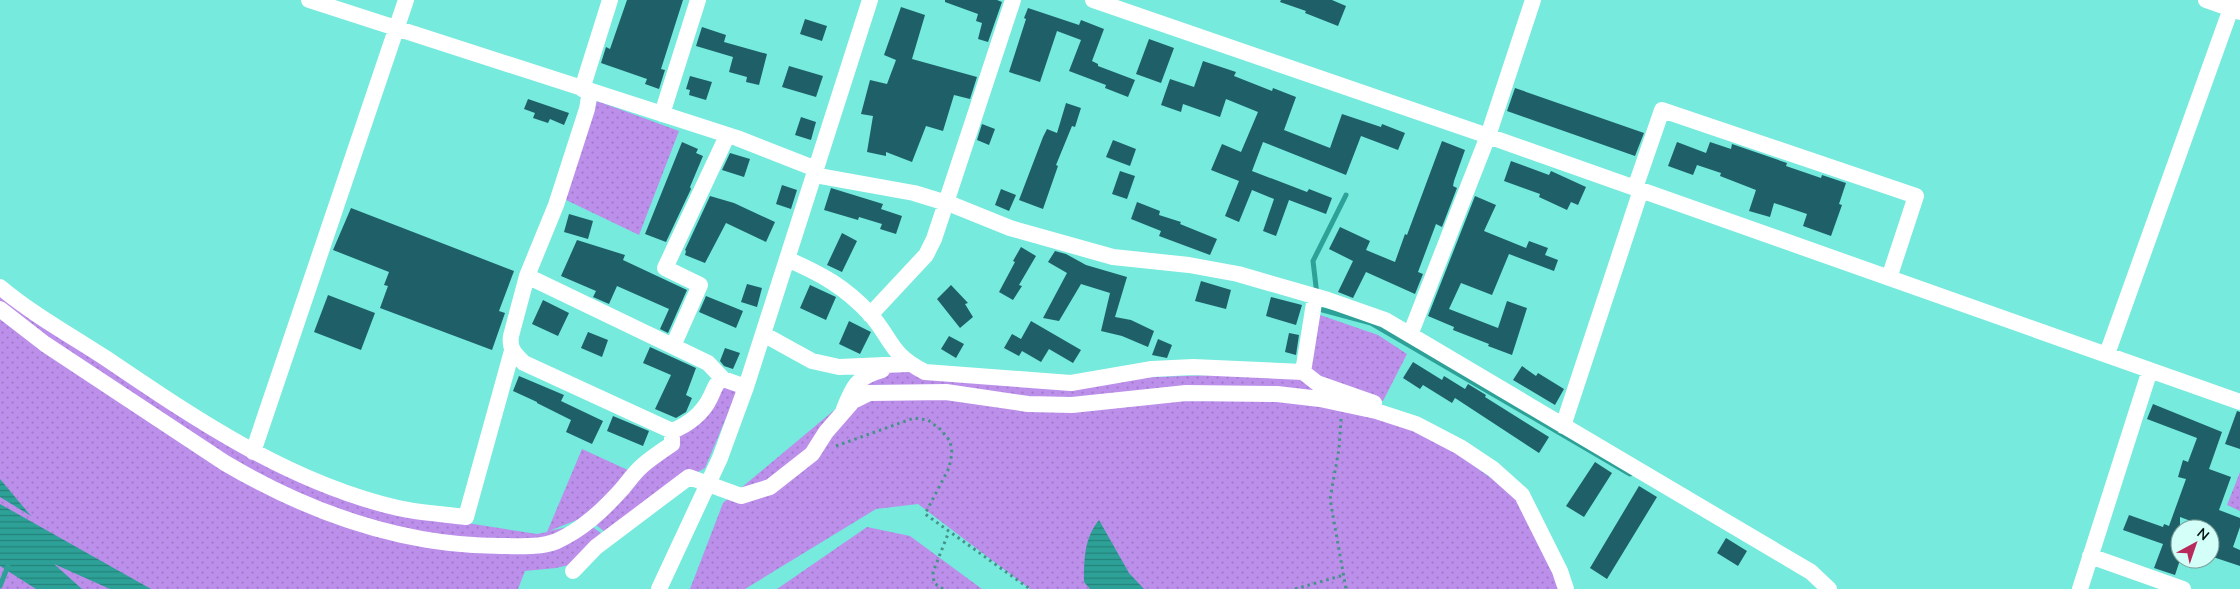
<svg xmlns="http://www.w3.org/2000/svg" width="2240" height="589" font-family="Mulish,sans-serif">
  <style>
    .grass { fill: url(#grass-dots) }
    .water { fill: url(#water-rules) }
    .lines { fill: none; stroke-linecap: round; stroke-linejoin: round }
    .stream { stroke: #2da197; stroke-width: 5 }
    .building { fill: #1f6068 }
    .path { stroke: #459289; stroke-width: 3; stroke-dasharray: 2.5 4; stroke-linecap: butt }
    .minor { stroke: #fff; stroke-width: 16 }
  </style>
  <defs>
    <pattern id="grass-dots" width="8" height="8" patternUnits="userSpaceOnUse" patternTransform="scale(1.25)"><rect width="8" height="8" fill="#bc8feb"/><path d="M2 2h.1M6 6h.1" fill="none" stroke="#a07ac8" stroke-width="1.8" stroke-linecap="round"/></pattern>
    <pattern id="water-rules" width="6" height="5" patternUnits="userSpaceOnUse" patternTransform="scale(1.25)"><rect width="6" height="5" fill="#2da197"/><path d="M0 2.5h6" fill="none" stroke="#24827a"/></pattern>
  </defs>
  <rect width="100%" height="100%" fill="#75eadd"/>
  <path class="grass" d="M 597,101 L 679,131 L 639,235 L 564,199 Z
    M 0,292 L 166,405 L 391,511 L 537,534 L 547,532 L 582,449 L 630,471 L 584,517 L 549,531 L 587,523 L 601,533 L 577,563 L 556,568 L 525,571 L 518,589 L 0,589 Z
    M 1320,315 L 1378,335 L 1407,354 L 1383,401 L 1350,393 L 1416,424 L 1527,504 L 1563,589 L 1030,589 L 918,504 L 876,509 L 745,589 L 690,589 L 723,503 L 881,371 L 1099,379 L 1303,372 Z
    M 720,381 L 737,392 L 705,468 L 689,477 L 610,536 L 591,521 Z
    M 2240,472 L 2240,511 L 2227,505 Z
    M 867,527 L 910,536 L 982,589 L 777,589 Z"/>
  <path class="water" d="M 0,479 L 31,516 L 0,497 Z
    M 0,504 L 151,589 L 110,589 L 54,564 L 82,589 L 36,589 L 0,566 Z
    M 1099,520 L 1129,573 L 1144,589 L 1090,589 L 1084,582 C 1084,560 1084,538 1099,520 Z"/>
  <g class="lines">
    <path class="stream" d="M 1317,295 L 1313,261 L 1346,195
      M 1319,306 L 1319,309 L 1371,323 L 1630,474
      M 0,586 L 8,566"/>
  </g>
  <path class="building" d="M 627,0 L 683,0 L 661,69 L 665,70 L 659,89 L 645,84 L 647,79 L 601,63 L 606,47 L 610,49 Z
    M 945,0 L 997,0 L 1002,2 L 988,42 L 978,39 L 982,23 L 976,21 L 978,14 L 945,2 Z
    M 1281,0 L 1332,0 L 1346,6 L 1338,26 L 1305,13 L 1306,11 L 1280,2 Z
    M 901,7 L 925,15 L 912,59 L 977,77 L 970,99 L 954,95 L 943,131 L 926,126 L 912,162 L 886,152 L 886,156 L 867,152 L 873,116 L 861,114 L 870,80 L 887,84 L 896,60 L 884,55 Z
    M 1028,8 L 1079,25 L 1081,20 L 1104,29 L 1092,61 L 1098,64 L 1098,66 L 1135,80 L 1128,97 L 1105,88 L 1106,85 L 1069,71 L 1081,40 L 1057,31 L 1040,82 L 1009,72 L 1026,19 L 1024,18 Z
    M 805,19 L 827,26 L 822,41 L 800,34 Z
    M 702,27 L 726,35 L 724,42 L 767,54 L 759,85 L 746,82 L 747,77 L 729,72 L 733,57 L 696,46 Z
    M 1149,39 L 1174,48 L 1161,83 L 1136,74 Z
    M 1203,61 L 1236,72 L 1234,76 L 1272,91 L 1273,88 L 1296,97 L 1284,130 L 1330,148 L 1342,114 L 1381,127 L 1382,124 L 1405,133 L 1398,150 L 1361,136 L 1346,175 L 1263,142 L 1252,171 L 1307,192 L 1309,189 L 1332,198 L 1326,214 L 1289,200 L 1276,236 L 1263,231 L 1274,199 L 1252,190 L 1239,222 L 1225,216 L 1239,181 L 1211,170 L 1222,144 L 1241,152 L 1258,112 L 1226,99 L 1220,117 L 1183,104 L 1181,112 L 1161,105 L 1170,79 L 1194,87 Z
    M 789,66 L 823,76 L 816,97 L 782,87 Z
    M 690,76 L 712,82 L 706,100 L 689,95 L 690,90 L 686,89 Z
    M 1515,88 L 1644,133 L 1635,156 L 1507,111 Z
    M 528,99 L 569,113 L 564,125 L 550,119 L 548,123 L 533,118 L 535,113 L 524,109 Z
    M 1066,103 L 1081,108 L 1075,127 L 1072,126 L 1056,165 L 1058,166 L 1043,209 L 1019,200 L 1043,137 L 1047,129 L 1057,133 Z
    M 801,117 L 816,122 L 811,140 L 795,135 Z
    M 982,124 L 995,129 L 989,145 L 977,140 Z
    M 1113,140 L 1136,149 L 1130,166 L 1106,157 Z
    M 1442,141 L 1465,150 L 1454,181 L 1453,186 L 1457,188 L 1442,227 L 1436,224 L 1418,272 L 1423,274 L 1415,294 L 1366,272 L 1353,298 L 1338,292 L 1353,261 L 1329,249 L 1340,227 L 1370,241 L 1366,250 L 1395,262 L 1405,234 L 1407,235 Z
    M 682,142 L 698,149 L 696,153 L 703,156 L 690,187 L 691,189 L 666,242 L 645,234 Z
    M 1677,142 L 1706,153 L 1710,142 L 1731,149 L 1732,144 L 1787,163 L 1786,166 L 1821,178 L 1822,175 L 1846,183 L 1839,204 L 1842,205 L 1831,236 L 1803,226 L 1807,214 L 1774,203 L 1770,217 L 1749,211 L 1756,190 L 1720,176 L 1721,173 L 1697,165 L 1693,175 L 1668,166 Z
    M 730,153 L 750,159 L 744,177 L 722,170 Z
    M 1511,161 L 1549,175 L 1551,171 L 1586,187 L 1578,205 L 1571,202 L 1567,210 L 1539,197 L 1540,194 L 1504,181 Z
    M 1120,171 L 1135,176 L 1127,199 L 1112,194 Z
    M 782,185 L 797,190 L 791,209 L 776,204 Z
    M 831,188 L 883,204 L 881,209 L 902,216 L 896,234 L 880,229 L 882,224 L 859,217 L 858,220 L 824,210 Z
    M 1001,189 L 1016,195 L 1009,211 L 995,205 Z
    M 710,196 L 734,203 L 775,222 L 766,242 L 726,223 L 705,263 L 685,255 L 686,251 L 685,250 Z
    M 1475,196 L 1496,205 L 1484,231 L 1526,248 L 1529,241 L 1548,248 L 1545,255 L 1558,260 L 1554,271 L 1509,254 L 1492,295 L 1461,283 L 1449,309 L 1498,328 L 1507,301 L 1527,308 L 1512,355 L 1488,346 L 1489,344 L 1453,330 L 1454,327 L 1428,316 Z
    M 1137,202 L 1160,211 L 1159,215 L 1181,222 L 1180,224 L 1217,239 L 1210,255 L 1159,236 L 1161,231 L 1131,219 Z
    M 351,208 L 514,271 L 499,311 L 505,313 L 492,350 L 380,308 L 388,286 L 384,285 L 389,272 L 333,250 Z
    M 569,214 L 593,221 L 588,239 L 564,232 Z
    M 842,233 L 857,241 L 842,272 L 827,265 Z
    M 577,240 L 625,255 L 623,260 L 687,290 L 668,333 L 660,329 L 669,309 L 617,286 L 609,304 L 593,297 L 596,291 L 561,276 Z
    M 1021,247 L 1036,256 L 1019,285 L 1022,286 L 1013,300 L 999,292 L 1015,262 L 1013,261 Z
    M 1055,251 L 1066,254 L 1086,265 L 1127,277 L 1115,317 L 1131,320 L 1154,331 L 1148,347 L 1122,336 L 1101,331 L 1110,293 L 1081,284 L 1059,321 L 1043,318 L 1067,273 L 1048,262 Z
    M 1201,281 L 1231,290 L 1226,309 L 1195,301 Z
    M 747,284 L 762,288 L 757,307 L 741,302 Z
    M 810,285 L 836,297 L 826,320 L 800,308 Z
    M 951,285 L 968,303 L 965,304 L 973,317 L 960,328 L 937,299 Z
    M 328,295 L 375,313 L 361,350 L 314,332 Z
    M 706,296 L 743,311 L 736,328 L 699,312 Z
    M 1271,297 L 1302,305 L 1296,325 L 1266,316 Z
    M 543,300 L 569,313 L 558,336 L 532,324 Z
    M 849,321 L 871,332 L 860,354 L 839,344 Z
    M 1031,321 L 1081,350 L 1073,363 L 1049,349 L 1041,362 L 1022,351 L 1019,356 L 1004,348 L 1012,334 L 1021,339 Z
    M 588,332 L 608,340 L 602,357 L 581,348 Z
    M 1289,333 L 1299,335 L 1296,355 L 1285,352 Z
    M 949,336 L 964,344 L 956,358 L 941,349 Z
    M 1158,339 L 1172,345 L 1167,358 L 1152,355 Z
    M 650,347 L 696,368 L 686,395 L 692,398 L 686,412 L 676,418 L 655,409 L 671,375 L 643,363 Z
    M 725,348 L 740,353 L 733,369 L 724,366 L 720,361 Z
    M 1413,362 L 1442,380 L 1444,376 L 1465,389 L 1468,384 L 1486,395 L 1485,397 L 1549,437 L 1539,453 L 1455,398 L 1452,403 L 1423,385 L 1420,389 L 1403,378 Z
    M 1522,366 L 1536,376 L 1538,373 L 1564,389 L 1555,405 L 1513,380 Z
    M 519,376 L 564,395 L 561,401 L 603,421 L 592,444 L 566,432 L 571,420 L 537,403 L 537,402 L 513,391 Z
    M 2153,404 L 2222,432 L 2209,469 L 2231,477 L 2219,510 L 2240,518 L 2240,527 L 2233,547 L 2240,550 L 2240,566 L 2210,556 L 2210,544 L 2215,530 L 2180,517 L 2180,544 L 2175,558 L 2180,560 L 2175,575 L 2154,568 L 2163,544 L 2123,530 L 2129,515 L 2163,527 L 2164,524 L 2169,526 L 2186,479 L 2178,477 L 2183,460 L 2188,462 L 2197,438 L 2147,419 Z
    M 2237,411 L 2240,412 L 2240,449 L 2225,444 Z
    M 613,416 L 649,431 L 643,446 L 607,431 Z
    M 1595,462 L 1612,473 L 1584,517 L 1566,506 Z
    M 1639,486 L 1657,497 L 1607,579 L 1590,568 Z
    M 1726,538 L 1747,551 L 1738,566 L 1717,553 Z"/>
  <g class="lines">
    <path class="path" d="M 1341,419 L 1339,449 L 1330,499 L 1346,589
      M 836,446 L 914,418 L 928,420 L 940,429 L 950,441 L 952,453 L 949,468 L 925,514 L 1030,589
      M 943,589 L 934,583 L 933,572 L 948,534
      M 1295,589 L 1344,575"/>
    <path class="minor" d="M 309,0 L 737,138 L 816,169
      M 1093,0 L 1488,136 L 2240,402
      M 2206,0 L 2240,12
      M 582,89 L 610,0
      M 590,91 L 587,109 L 556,205 L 527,276 L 511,336 C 509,349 515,354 524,363 L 672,431 C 688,425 703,413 710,398 C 715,389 714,384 723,379 L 746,387
      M 662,114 L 698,0
      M 814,175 L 914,193 L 953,205 L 1010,228 L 1113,257 L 1189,265 L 1238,274 L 1328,300 L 1385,320 L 1811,572 L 1829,589
      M 1635,188 L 1662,110 L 1916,196 L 1889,278
      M 787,259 C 821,274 844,286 870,314 C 893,340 889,354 925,372 L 1071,383 L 1152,369 L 1193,367 L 1303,372 L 1315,297
      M 527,276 L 708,363 L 723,379
      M 0,287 C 32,314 72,336 107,359 C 197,420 290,483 398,508 C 420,513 443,514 466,517 L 512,351
      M 0,309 L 45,344 L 225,463 C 310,513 401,546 501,546 C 519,546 540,548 557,541 C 583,529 603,510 622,489 C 628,482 634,473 642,466 C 651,458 662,451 672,444 L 672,431
      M 870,315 L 926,255 L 934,239 L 1013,0
      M 763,334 L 812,361 L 839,367 L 908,364
      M 1410,335 L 1488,136 L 1533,0
      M 673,346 L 700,285 L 665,268 L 727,136
      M 2107,354 L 2234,0
      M 1303,372 L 1317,383 L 1374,403
      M 844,409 C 853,386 857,377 882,370
      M 1563,426 L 1641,190
      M 253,452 L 406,0
      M 2090,556 L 2183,589
      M 573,571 L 596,547 L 689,477 L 741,496 L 770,487 L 812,454 L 826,432 L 853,401 L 869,393 L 946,392 L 1028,404 L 1072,405 L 1186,393 L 1277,394 L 1320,399 L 1376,411 L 1416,424 L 1460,447 L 1493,469 L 1522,495 L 1560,571 L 1566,589
      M 659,589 L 720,458 L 746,387 L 870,0
      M 2080,589 L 2150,370"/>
  </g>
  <g transform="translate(2195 544) rotate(40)"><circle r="24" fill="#d4fef8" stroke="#7fa09c"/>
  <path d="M0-4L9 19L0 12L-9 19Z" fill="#b82a5b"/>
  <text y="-8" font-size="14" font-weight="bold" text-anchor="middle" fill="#001411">N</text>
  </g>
</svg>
